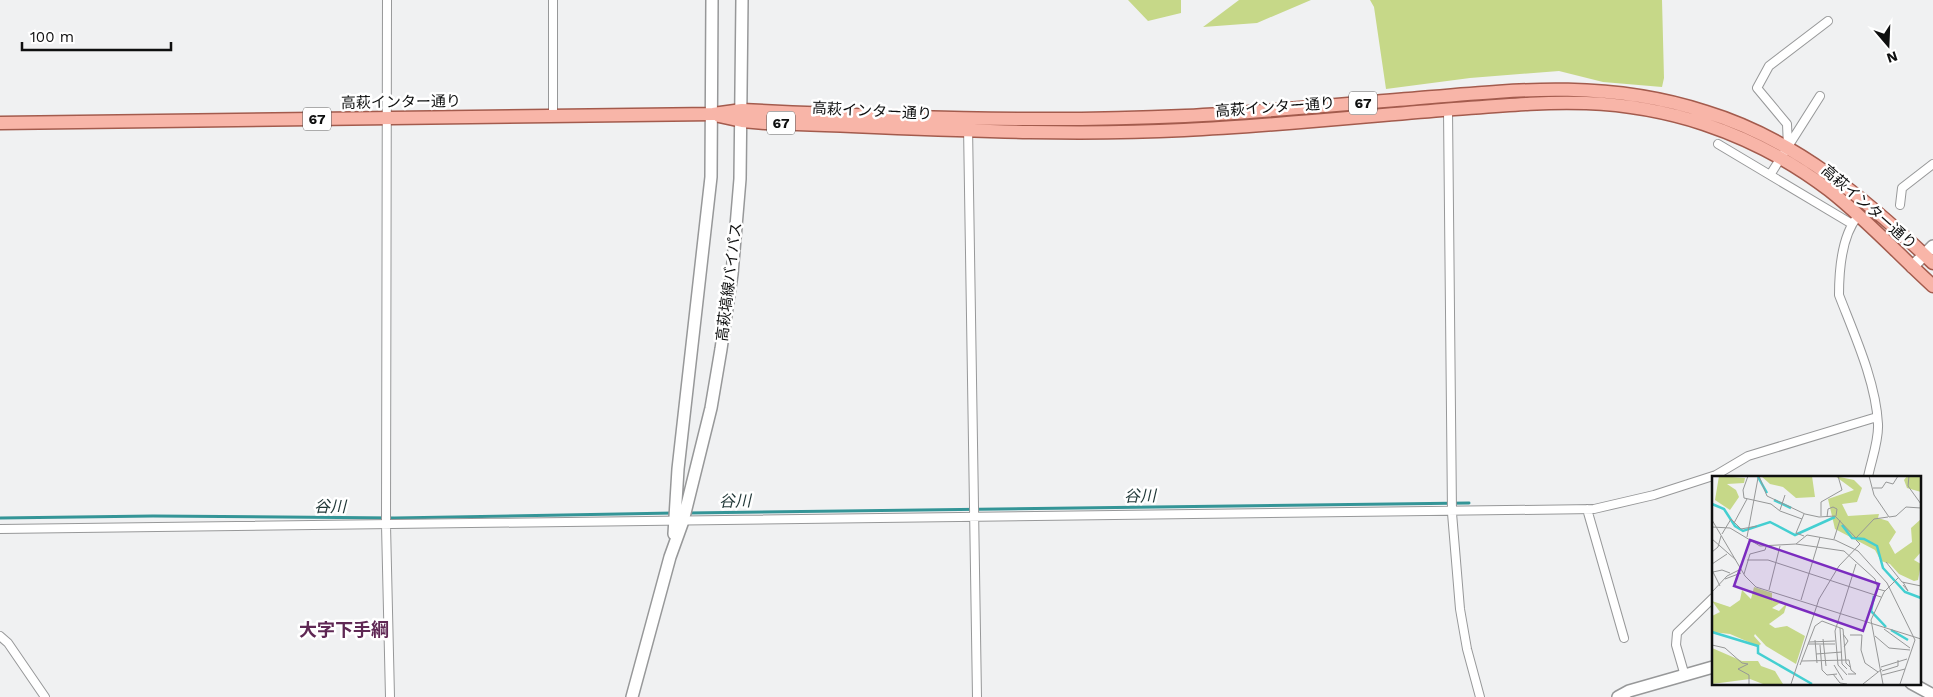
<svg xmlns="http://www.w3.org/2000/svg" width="1933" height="697" font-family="'Work Sans','Noto Sans JP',sans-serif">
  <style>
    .green { fill: #c6d888 }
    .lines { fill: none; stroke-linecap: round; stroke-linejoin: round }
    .stream { stroke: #349597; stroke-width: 3 }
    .street-casing { stroke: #979899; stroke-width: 10 }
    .secondary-casing { stroke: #979899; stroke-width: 14 }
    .primary-casing { stroke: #a35b4d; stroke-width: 15 }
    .street { stroke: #fff; stroke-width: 8 }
    .secondary { stroke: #fff; stroke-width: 11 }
    .primary { stroke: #f8b5a8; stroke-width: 12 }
    .labels { text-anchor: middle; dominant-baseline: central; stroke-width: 5; stroke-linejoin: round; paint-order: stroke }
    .shield { fill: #fff; stroke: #565757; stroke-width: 1 }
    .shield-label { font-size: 14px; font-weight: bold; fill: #0e0f0f }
    .street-label { font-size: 15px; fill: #0e0f0f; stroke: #fff }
    .water-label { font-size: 16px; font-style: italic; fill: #1e3535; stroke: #fff }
    .quarter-label { font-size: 18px; font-weight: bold; fill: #5f2854; stroke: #fff }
    .inset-river { fill: none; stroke: #44cfd1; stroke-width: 2.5 }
    .inset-road { fill: none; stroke: #969797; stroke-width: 1 }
    .view { fill: #7b2cbf; fill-opacity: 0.15; stroke: #7b2cbf; stroke-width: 2.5 }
    .inset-edge { fill: none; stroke: #0e0f0f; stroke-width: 2.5 }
  </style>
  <rect width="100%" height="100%" fill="#f0f1f2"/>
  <path class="green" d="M 1128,0 L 1181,0 L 1181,13 L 1148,21 Z
    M 1239,0 L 1311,0 L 1257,23 L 1203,27 Z
    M 1370,0 L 1662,0 L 1664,78 L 1662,87 L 1603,82 L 1559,71 L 1470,78 L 1386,89 L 1374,7 Z"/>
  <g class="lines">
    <path class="stream" d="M 688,513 L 1469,503
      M 0,518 L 153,516 L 395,518 L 674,513"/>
    <g class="street-casing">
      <path id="street" d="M 387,0 L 386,525 L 390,697
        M 553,0 L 553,116
        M 1448,110 L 1452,513 L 1460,609 L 1467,649 L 1480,697
        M 968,126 L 977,697
        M 1718,144 L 1852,224
        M 1788,147 L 1787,124 L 1757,88 L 1769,66 L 1828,21
        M 1770,175 L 1820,96
        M 1900,205 L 1902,188 L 1933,164
        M 1858,216 C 1842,235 1839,271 1839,295 C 1854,334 1876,382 1878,424 C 1879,441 1871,461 1868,477
        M 1587,509 L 1624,638
        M 0,529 L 1594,509 L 1654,495 L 1716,475 L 1748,456 L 1877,417
        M 0,636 L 8,643 L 45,697
        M 1685,676 L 1676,645 L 1677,633 L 1713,598"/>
    </g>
    <g class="secondary-casing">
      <path id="secondary" d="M 1912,267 L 1933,246
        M 674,534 L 678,469 L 711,177 L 712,0
        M 1911,683 L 1933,695
        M 632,697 L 670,557 L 683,521 L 711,408 L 721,349 L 732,274 L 740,179 L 742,0
        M 1618,697 L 1629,691 L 1713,667"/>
    </g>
    <g class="primary-casing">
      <path id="primary" d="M 719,116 L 742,121 L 765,123 C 905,127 1044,137 1184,130 C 1270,126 1356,117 1442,110 C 1538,103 1609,93 1704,124 C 1749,139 1791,161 1829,190 C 1866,219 1898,254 1933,286
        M 0,123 L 713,114 L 742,110 C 890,117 1037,123 1185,116 C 1260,112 1335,105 1409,99 C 1513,90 1605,79 1706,112 C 1795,139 1867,200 1933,263"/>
    </g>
    <use href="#street" class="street"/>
    <use href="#secondary" class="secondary"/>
    <use href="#primary" class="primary"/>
  </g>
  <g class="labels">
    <g class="shield">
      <rect x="1349" y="91.5" width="28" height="23" rx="4"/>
      <rect x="303" y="107.5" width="28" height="23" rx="4"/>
      <rect x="767" y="111.5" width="28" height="23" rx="4"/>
    </g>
    <g class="shield-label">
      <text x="1363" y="103">67</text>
      <text x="317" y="119">67</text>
      <text x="781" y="123">67</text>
    </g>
    <g class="street-label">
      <text transform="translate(401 102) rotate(-1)">高萩インター通り</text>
      <text transform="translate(1275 107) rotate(-4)">高萩インター通り</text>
      <text transform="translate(872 111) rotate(3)">高萩インター通り</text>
      <text transform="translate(1869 207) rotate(41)">高萩インター通り</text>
      <text transform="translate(729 282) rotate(-83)">高萩塙線バイパス</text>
    </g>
    <g class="water-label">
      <text transform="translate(1140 496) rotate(-1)">谷川</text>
      <text transform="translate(735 501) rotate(-1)">谷川</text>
      <text x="330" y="506">谷川</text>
    </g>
    <g class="quarter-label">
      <text x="344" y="629">大字下手綱</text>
    </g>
  </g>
  <g transform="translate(1712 476)">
    <rect width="209" height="209" fill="#f0f1f2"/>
    <path d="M 7,0 L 33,2 L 32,7 L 15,8 L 24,14 L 27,21 L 18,34 L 3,24 ZM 49,0 L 100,0 L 103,21 L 84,22 L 71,11 L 58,8 ZM 123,0 L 142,4 L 150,12 L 145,26 L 130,28 L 136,40 L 167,38 L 166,42 L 176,45 L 184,56 L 177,67 L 183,78 L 200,66 L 199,52 L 209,43 L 209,76 L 202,84 L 209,88 L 206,104 L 202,105 L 187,98 L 178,88 L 169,85 L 163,74 L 123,53 L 116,23 L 142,14 ZM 195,0 L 209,0 L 209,16 L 195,12 L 192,4 ZM 42,111 L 60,117 L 60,125 L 71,125 L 60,132 L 67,135 L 75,127 L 72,137 L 57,148 L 63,152 L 75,150 L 93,160 L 84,188 L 54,170 L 43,158 L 42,160 L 49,168 L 46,170 L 18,158 L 0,156 L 0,140 L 8,136 L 0,125 L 18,131 L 28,124 L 30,114 L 39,123 ZM 0,172 L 30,185 L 46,185 L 49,190 L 63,195 L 71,208 L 51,208 L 38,203 L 0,208 Z" fill="#c6d888"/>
    <path class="inset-river" d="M 46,1 L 55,17M 62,24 L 79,32M 0,28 L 12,33 L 23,50 L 31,55 L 58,46 L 83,59 L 123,41M 130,49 L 140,62 L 152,63 L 165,70 L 171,92 L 193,116 L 209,122M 162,120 L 159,135 L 174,151M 179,154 L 196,164M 0,156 L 46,170 L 46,177 L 100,208"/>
    <path class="inset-road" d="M 36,0 L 31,14 L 32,22 L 59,28 L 68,35 L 90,43M 47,0 L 55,20 L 93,38 L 107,41M 157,0 L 162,19 L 177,41 L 184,40 L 194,31 L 209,32M 197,0 L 196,10 L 209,28M 161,12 L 170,12 L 174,6 L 181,8 L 186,0M 68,34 L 73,19M 92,38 L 84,57 L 92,60M 109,40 L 109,26 L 130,14 L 126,0M 107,41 L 123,40 L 144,62M 115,41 L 116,33 L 121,31 L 125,33 L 124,40M 0,44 L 33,100 L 44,111 L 209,163M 22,47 L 35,23M 0,51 L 18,52 L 48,70 L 84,68 L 95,59 L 123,64 L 146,75 L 175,107 L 203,164 L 188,208M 10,58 L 19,43 L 29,53 L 45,50M 35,61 L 46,2M 144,62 L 162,43 L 176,41M 0,63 L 24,84M 122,63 L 128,44M 84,68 L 132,75 L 163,103 L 166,113 L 173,115M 0,76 L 6,71 L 9,60M 35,84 L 56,84 L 169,121M 174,86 L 190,106 L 209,110M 0,88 L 15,78M 0,94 L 8,110M 1,96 L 10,94 L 18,97M 32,98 L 38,78 L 53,74 L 54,71M 13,103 L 29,97M 191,109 L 196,115 L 191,106M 57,114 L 68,70M 0,116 L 15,100 L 29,93M 89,124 L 108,61M 128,152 L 130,188 L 135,193M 172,153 L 198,172M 131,158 L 136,165 L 132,171M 138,159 L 150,159 L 149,174 L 153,187 L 166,196M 163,160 L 177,172 L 198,174M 111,163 L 114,190M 103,164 L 105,187M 97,166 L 123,165M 96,168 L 123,168M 0,169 L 13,172 L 30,187 L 36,188 L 26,193 L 37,199 L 37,208M 108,169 L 110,194 L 115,199 L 125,198M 104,178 L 130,176M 90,185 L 137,184 L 139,194 L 144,198 L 136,198M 88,189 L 103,150 L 110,145 L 131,153 L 134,187 L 138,191M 122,189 L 131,204M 169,191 L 195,183M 170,195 L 186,190 L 186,184M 121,198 L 128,207 L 135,208M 135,199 L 126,189 L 123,155 L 144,88M 170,199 L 193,193M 79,208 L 107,123 L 127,90 L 148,68 L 144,64M 151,208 L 170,193M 171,208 L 159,144 L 172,116 L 186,102"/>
    <path class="view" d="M 38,64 L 167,108 L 151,155 L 22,110 Z"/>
    <rect width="209" height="209" class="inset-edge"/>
  </g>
  <g transform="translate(1888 45) rotate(161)" stroke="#ffffff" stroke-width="4" paint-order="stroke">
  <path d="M0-4L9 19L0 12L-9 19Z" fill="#0e0f0f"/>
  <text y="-8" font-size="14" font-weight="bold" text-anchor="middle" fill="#0e0f0f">N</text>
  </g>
  <path d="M22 42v8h149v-8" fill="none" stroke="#0e0f0f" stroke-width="2.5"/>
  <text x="30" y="42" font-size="15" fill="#0e0f0f" stroke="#ffffff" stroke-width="4" paint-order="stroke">100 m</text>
</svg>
